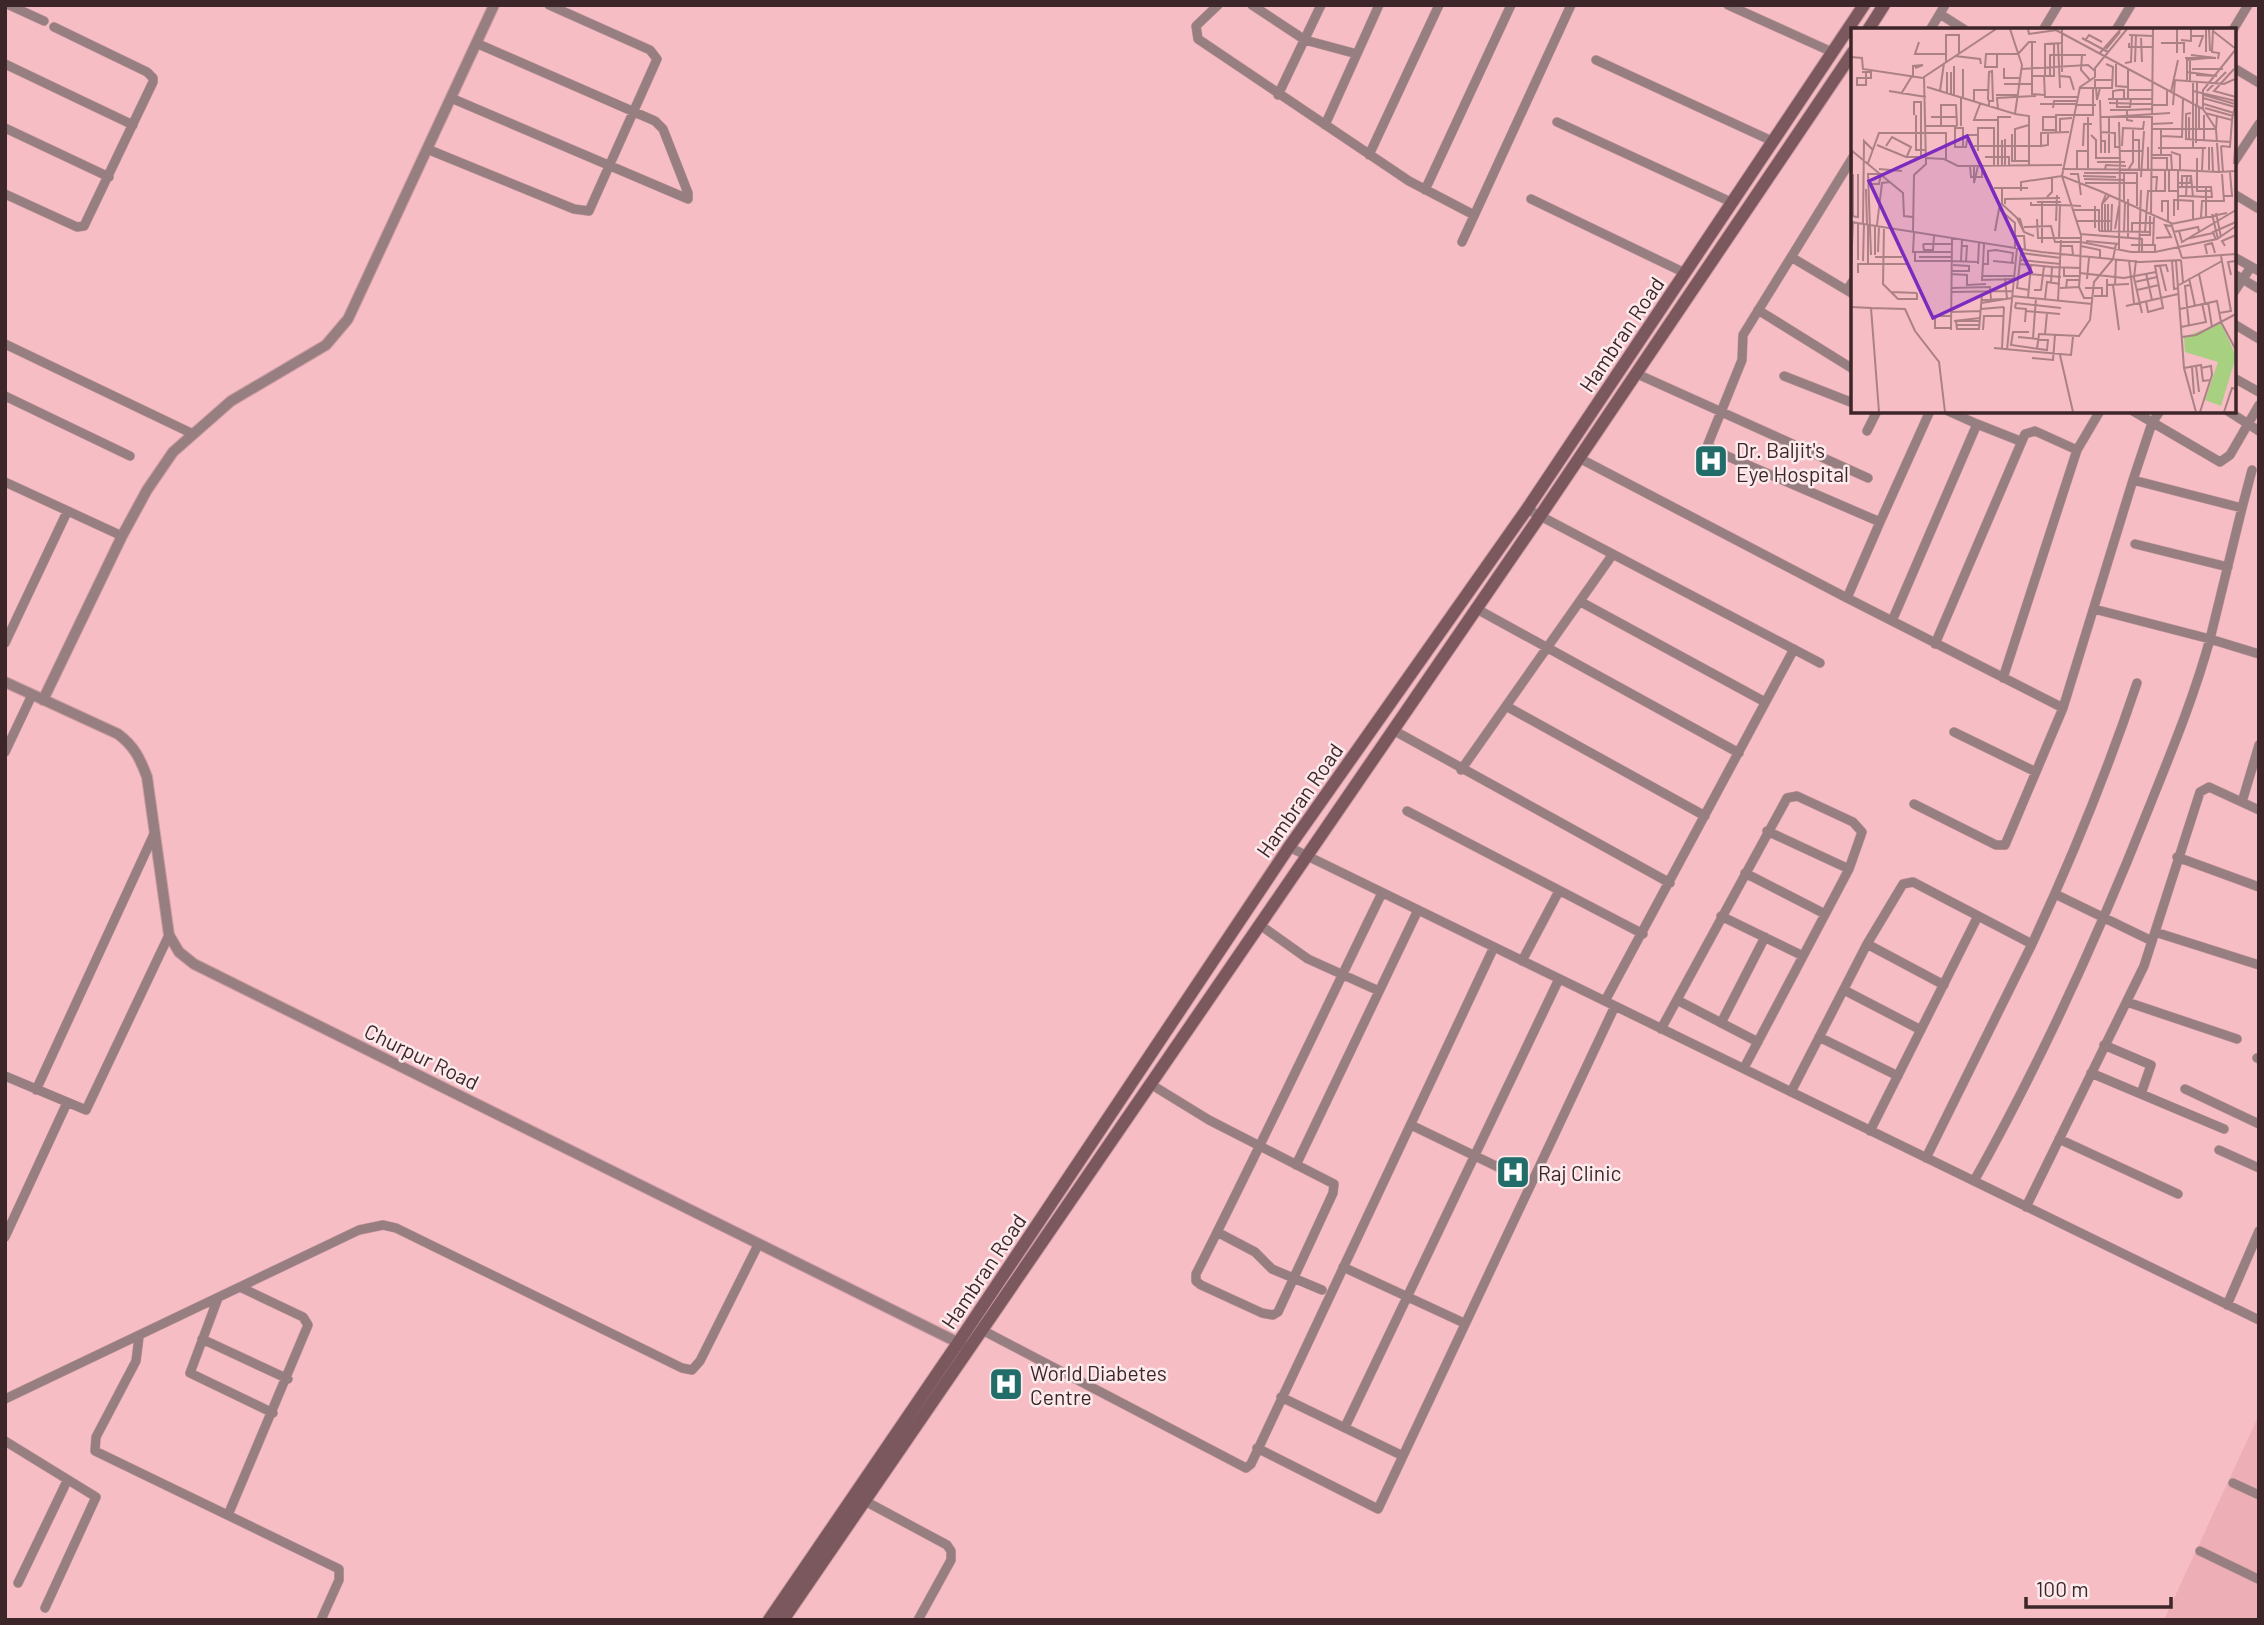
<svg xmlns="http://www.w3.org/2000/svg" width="2264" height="1625" font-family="Barlow,sans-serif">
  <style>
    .built { fill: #edaeb6 }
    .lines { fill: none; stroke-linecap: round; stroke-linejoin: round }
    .minor-casing { stroke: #cd9ca2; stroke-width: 10 }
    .tertiary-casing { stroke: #cd9ca2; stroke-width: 12 }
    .secondary-casing { stroke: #cd9ca2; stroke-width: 14 }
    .minor { stroke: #977f81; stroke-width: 9 }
    .tertiary { stroke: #977f81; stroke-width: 10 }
    .secondary { stroke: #7a585d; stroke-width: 12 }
    .labels { text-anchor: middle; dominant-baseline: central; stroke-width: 5; stroke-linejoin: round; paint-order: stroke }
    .street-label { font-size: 21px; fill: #3c2629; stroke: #fceaec }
    .poi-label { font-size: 21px; fill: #3c2629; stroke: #fceaec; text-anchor: start }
    .inset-road { fill: none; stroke: #ac8186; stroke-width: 2 }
    .view { fill: #7b2cbf; fill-opacity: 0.15; stroke: #7b2cbf; stroke-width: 3.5 }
    .inset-edge { fill: none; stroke: #3c2629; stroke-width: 3.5 }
  </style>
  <rect width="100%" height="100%" fill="#f6bdc4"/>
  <path class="built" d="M 2259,1415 L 2259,1620 L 2164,1620 Z"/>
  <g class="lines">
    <g class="minor-casing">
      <path id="minor" d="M 9,5 L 44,21
        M 1218,5 L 1196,26 L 1198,39 L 1409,181 L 1474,215
        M 1252,5 L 1305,40 L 1357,54
        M 1728,5 L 1832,52
        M 1940,14 L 1965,30
        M 1930,30 L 1945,5
        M 2043,30 L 2058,5
        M 2116,30 L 2131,5
        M 2233,30 L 2248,5
        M 1596,60 L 1772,141
        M 5,64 L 133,125
        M 2234,68 L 2259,83
        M 1278,95 L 1321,5
        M 451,98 L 688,199 L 688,193 L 663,129 L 655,121 L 476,43
        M 1557,122 L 1731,202
        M 1325,125 L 1379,5
        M 5,128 L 109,177
        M 427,149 L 574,209 L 589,211 L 657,59 L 650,50 L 549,5
        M 1369,155 L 1439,5
        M 2234,162 L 2259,124
        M 1425,190 L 1511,5
        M 5,194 L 77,227 L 84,226 L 153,82 L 153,78 L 147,72 L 54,27
        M 2234,194 L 2259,209
        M 1531,199 L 1685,273
        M 1462,242 L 1571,5
        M 1791,257 L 1853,294
        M 2234,257 L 2259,271
        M 2234,274 L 2259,289
        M 1847,290 L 1853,281
        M 2234,292 L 2251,267
        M 1758,310 L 1853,369
        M 2234,324 L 2259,339
        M 5,344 L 191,433
        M 1635,373 L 1868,478
        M 1784,376 L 1853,403
        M 2234,378 L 2259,392
        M 5,396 L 130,456
        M 2133,411 L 2220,462 L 2230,455 L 2259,405
        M 2228,411 L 2259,431
        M 1977,424 L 2020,441
        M 1867,431 L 1877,411
        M 1579,458 L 1847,598 L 1880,522 L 1713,450 L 1708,444 L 1742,360 L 1743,335 L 1853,157
        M 2133,480 L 2242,508 L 2252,470
        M 5,482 L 122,536
        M 1527,509 L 1820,663
        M 1880,522 L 1930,411
        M 2135,544 L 2228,567
        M 1847,598 L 2063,708 L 2133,480 L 2152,423 L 2160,411
        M 1581,602 L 1765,702
        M 1475,608 L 1739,753
        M 2094,609 L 2210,639 L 2242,508
        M 1892,621 L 1977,424 L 1948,411
        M 5,643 L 67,512
        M 1935,644 L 2025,434 L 2035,431 L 2077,450
        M 2003,678 L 2077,450 L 2100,411
        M 1506,706 L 1613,554
        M 1393,730 L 1670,883
        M 1954,732 L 2036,772
        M 5,752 L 32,695
        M 1461,770 L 1506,706 L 1705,816
        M 2242,802 L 2259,745
        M 1914,804 L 1996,845 L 2005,845 L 2063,708
        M 1407,811 L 1643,934
        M 1767,831 L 1849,869
        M 1289,847 L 2259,1320
        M 2177,857 L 2259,887
        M 1745,873 L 1825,914
        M 2055,894 L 2152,941
        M 1721,916 L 1803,956
        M 1260,925 L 1308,959 L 1379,991
        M 2155,932 L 2259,965
        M 1867,944 L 1944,985
        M 1522,961 L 1559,891
        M 1844,990 L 1921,1030
        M 1677,1000 L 1758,1042
        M 1605,1001 L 1794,649
        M 2127,1002 L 2237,1039
        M 1721,1023 L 1765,937
        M 1661,1029 L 1787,798 L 1797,796 L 1853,822 L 1862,832 L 1849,869 L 1744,1068
        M 1819,1037 L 1898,1076
        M 2104,1045 L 2151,1065 L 2141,1094
        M 2257,1058 L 2259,1059
        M 2091,1073 L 2224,1129
        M 5,1076 L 86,1110 L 169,935
        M 1152,1085 L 1209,1120 L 1334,1184 L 1333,1193 L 1278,1312 L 1273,1315 L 1262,1313 L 1201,1285 L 1196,1281 L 1196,1274 C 1260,1148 1320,1020 1382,893
        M 2185,1089 L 2259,1124
        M 36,1090 L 154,834
        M 1791,1092 L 1867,944 L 1903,884 L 1913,882 L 2032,944 C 2072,858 2107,772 2137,683
        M 1411,1125 L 1531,1183
        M 1870,1131 L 1978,916
        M 2059,1139 L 2178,1194
        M 2219,1150 L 2259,1168
        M 1926,1158 L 2032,944
        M 1296,1165 L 1418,910
        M 1974,1181 C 2042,1060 2099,934 2150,805 C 2172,750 2194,697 2210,639 L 2259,654
        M 2026,1207 L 2144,966 L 2200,792 L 2209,787 L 2259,810
        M 1217,1232 L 1255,1252 L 1272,1269 L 1322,1290
        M 5,1237 L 66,1105
        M 1343,1267 L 1464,1323
        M 218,1298 L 190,1373 L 273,1413
        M 2227,1305 L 2259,1231
        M 984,1331 L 1246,1468 L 1251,1464 L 1494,947
        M 139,1337 L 136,1361 L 96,1437 L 95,1451 L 339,1569 L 339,1580 L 321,1620
        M 202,1339 L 288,1379
        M 1281,1397 L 1403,1456
        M 5,1399 L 359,1230 L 383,1225 L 396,1228 L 682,1368 L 692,1370 L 700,1361 L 758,1245
        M 1345,1427 L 1559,979
        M 5,1441 L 96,1497 L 45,1608
        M 1257,1448 L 1378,1509 L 1615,1006
        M 2233,1483 L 2259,1495
        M 865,1501 L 947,1545 L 951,1551 L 951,1560 L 918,1620
        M 228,1515 L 308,1325 L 303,1317 L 240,1287
        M 2200,1551 L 2258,1579
        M 18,1583 L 67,1481"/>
    </g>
    <g class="tertiary-casing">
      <path id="tertiary" d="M 5,682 L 118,734 C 134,746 140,758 147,777 L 169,935 L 179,952 L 194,964 L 963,1345
        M 43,700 L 122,536 L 147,490 L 173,452 L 231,401 L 326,345 L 348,319 L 494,5"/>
    </g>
    <g class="secondary-casing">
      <path id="secondary" d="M 1868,30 L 1884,5
        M 769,1620 L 958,1343 L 1289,847 L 1527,509 L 1864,5
        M 783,1620 L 1540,516 L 1853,52"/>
    </g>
    <use href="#minor" class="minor"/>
    <use href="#tertiary" class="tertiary"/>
    <use href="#secondary" class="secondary"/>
  </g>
  <defs>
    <g id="hospital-square" transform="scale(1.75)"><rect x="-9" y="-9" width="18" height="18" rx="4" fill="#226d69" stroke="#fceaec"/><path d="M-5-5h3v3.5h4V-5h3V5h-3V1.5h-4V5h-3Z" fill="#fff"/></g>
  </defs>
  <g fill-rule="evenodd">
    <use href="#hospital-square" x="1711" y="461"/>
    <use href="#hospital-square" x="1513" y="1172"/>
    <use href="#hospital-square" x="1006" y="1384"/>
  </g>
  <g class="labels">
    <g class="street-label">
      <text transform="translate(1621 334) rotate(-56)">Hambran Road</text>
      <text transform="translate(1299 800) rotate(-55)">Hambran Road</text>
      <text transform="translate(422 1056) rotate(26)">Churpur Road</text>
      <text transform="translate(983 1271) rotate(-56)">Hambran Road</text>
    </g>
    <g class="poi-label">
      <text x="1736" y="449">Dr. Baljit's<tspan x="1736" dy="24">Eye Hospital</tspan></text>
      <text x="1538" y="1172">Raj Clinic</text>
      <text x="1030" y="1372">World Diabetes<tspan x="1030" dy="24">Centre</tspan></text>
    </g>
  </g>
  <g transform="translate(1851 28)">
    <rect width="385" height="385" fill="#f6bdc4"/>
    <path d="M 370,295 L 385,328 L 370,378 L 354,372 L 367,334 L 334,324 L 333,309 Z" fill="#a8d081"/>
    <path class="inset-road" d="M 177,1 L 178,6 L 206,2M 203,1 L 352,81 L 365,101 L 368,144 L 385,143M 276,1 L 244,40 L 244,49 L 229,59 L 211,148 L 230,207 L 229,245 L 273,250 L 305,244M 326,1 L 326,25M 358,1 L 359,23M 362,1 L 361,24 L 368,25 L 367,31M 362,3 L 385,21M 278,7 L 302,8M 340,8 L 352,8 L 348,19M 231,10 L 257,24M 290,10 L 291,34M 330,12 L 340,13 L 340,1M 234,13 L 238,7 L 251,14M 68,14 L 64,26 L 95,26M 181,14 L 181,66 L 194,67M 207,15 L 209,60M 278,15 L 278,19 L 302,19M 310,15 L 333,15 L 333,25M 255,21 L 269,4M 355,24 L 355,1M 249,25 L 270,1M 146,26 L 146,39 L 134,39 L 135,26 L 167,26M 167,26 L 178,14 L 185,14M 231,27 L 230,42 L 239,52M 104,28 L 129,31 L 130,36M 0,29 L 11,30 L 12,41 L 72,50M 334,30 L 365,30 L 340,27M 265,33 L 265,58 L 277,59M 95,34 L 95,7 L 108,7 L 108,25M 284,34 L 285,7M 274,35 L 280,34 L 281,7M 103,38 L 103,68M 153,40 L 153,50 L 169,50M 170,41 L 237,37 L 244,43M 341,41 L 372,41M 383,41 L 363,63 L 385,69M 11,44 L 20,44 L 20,50 L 6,50 L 6,57 L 15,57 L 15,41M 96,44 L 96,66M 211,44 L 211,1M 336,44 L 366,48M 345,47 L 366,48M 62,48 L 62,38 L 72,37 L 64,40M 182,48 L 203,48 L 203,15M 193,48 L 194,69 L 226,69M 194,48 L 194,16 L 212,15M 199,48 L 199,27 L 235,27M 209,48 L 219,49 L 223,62M 336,54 L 336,32 L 357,30M 339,54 L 339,32M 153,56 L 182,56M 76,59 L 164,86 L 171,37 L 159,1M 228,60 L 261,60 L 262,39 L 255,36M 244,60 L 244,52 L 261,52M 245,60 L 246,72 L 249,60M 276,62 L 302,62M 38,63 L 75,69M 89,63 L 93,35M 342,63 L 385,73M 356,63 L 375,44M 320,64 L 327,32M 50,66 L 61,48M 100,67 L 100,44M 145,67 L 167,67M 353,67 L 384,76M 110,70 L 110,98M 112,70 L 112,41M 352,70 L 384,79 L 381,91M 257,71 L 266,71 L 266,79 L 279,79 L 280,71M 262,71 L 262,63 L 268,62 L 273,62 L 273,71M 266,71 L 301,71M 277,71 L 277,40M 249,72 L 250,113M 138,73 L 142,73 L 141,43 L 138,44 L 137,69 L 137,71 L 138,73 L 138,78M 123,74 L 123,62 L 137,62M 258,75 L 301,76M 129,76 L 123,92 L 147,92M 189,76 L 225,76M 353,76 L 383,85M 224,77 L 242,77 L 242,60M 301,77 L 316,77 L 316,62M 322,77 L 324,52 L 373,56 L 384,51M 346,78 L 346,55M 202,80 L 203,73 L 225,73M 354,80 L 382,88M 147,81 L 146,70 L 185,68M 259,82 L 276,82 L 276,92 L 282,93M 276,82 L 301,81M 352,82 L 352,62 L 385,21M 340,85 L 335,86 L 335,111 L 380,114M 354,85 L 381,92 L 379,119 L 370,118M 164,86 L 178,88 L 178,138M 63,87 L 63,74 L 70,74 L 70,87M 65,87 L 65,122 L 75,122M 70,87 L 70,129M 80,89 L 106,89M 250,89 L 301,89M 257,89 L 319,85M 258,89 L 258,125M 268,94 L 269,134 L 274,134M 301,96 L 322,95M 74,98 L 105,98 L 106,97 L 105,77 L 90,77 L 90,98M 104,98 L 104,119 L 115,119 L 116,112M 104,100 L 112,100 L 112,118M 301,101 L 365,101 L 366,88M 310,101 L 310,127M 348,101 L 348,79M 205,102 L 192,102 L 192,89 L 205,89M 205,104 L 205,87 L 242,87 L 242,77 L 245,77M 209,104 L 209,91 L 221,90M 250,104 L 264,105 L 264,119 L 268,119M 197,105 L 197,117 L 190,118 L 190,105 L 218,104M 161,106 L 161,133 L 178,133M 116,107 L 127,107 L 127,123M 127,107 L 127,100 L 143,100 L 143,138M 240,107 L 245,112 L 245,130 L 269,130M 310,108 L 331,109 L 332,70M 154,111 L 154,137M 338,111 L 338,89M 282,112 L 288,112 L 288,142M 353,112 L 353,87M 345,115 L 345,77M 26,117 L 55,129 L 75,129M 35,118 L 41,109 L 60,119 L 56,128M 123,118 L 190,118M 232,118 L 233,96 L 241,96M 271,118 L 272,100 L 292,101 L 293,93M 370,118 L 372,144M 358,119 L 358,142M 361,119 L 362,143M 307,120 L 355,120M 342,120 L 342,55M 0,122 L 52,165 L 53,188 L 62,189M 1,123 L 1,145M 237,123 L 237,89M 269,123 L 291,123M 320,124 L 329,127 L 329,142M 250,125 L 250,113 L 254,113 L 254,125M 301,127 L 320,127 L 321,142M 134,129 L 158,129 L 158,138M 75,130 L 93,131 L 107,138 L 211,137M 301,130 L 316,130 L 316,141M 346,130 L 346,163 L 361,163M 164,133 L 164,101 L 178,97M 246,134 L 269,134 L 268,216M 17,135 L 28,105 L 95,105 L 95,131M 383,136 L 385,107M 119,138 L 120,149 L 131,149 L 131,138M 123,138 L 123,155 L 127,138M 147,138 L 147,89 L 160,89M 151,138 L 151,112M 28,141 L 51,143M 211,141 L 327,142 L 327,172M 226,141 L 226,123 L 237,123 L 237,141M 254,141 L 255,137 L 275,138M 277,142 L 282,134 L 282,102M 297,142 L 297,119M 318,142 L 318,163 L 327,163M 327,142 L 368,144M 351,142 L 352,120M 286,144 L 286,178M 233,145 L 286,145M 2,146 L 2,188M 16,146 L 30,146 L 28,156 L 20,156M 17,146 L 20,227M 219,146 L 227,146 L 230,167M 232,148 L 265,149M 340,148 L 342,169M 290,149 L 293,103M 233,151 L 273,152M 234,155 L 286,155M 327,155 L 339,155 L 340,148 L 331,148 L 331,159M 327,159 L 360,159 L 361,169 L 355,169 L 355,159M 143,160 L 177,160M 151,160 L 151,176 L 166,190M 15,161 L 16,196M 170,163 L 170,154 L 211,148 L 249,163 L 320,195 L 331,230M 306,163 L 314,163 L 314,142M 255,166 L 251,176 L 258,168M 327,168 L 335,168 L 336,148M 335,168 L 355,169 L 355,188M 373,168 L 381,168 L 379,144M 196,169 L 201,164 L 201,149M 327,172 L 342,173 L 342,192M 180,174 L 180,177 L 209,177 L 208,210M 186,174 L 210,174M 273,174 L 273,144M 154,176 L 154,171 L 209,170M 209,177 L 230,178M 222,182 L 248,182 L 248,203M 311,184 L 311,173 L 317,173 L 317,194M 300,185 L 302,1M 365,185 L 370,209M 361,186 L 367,211M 0,188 L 7,189 L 7,146M 323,188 L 323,172 L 327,172 L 327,182M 350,189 L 351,173 L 373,173 L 371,146M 186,191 L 187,210 L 230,210M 205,193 L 206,167M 226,193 L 260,193M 0,194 L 190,224 L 290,234 L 330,232M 12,195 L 13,113 L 22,122M 320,196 L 376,185M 26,197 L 31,155 L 39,154M 33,199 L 32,256 L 47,271 L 66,271 L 66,265M 173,199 L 200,198 L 204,214 L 229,214M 244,200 L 244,178M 264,201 L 268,178M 62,203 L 63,147 L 75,136 L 73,49 L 145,1M 144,203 L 148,181 L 164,195 L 164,220M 248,203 L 299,204M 251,203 L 251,176M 254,203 L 254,176M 257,203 L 257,176M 260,203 L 261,176M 273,203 L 274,174M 328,203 L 347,199 L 348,203M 173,204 L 166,190 L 169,191 L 173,204 L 183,208M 281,204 L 281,195 L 303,195M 294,204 L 297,163 L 305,163 L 306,149 L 301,149M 322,204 L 328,203 L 331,214 L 385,182M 63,205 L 62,224 L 100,224M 229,206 L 291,211 L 291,224M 288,207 L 299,207 L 299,188M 164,208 L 173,208 L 174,221M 305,210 L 320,209 L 314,197 L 320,198M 277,211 L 277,171M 335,211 L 362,205M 365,212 L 362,204 L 385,194M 235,213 L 268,216 L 268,222M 230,214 L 280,224 L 304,224 L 366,211 L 385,198M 191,215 L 191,174M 72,216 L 101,216M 72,216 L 73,222 L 82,222 L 83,208M 133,216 L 132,236 L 137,236 L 137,223 L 145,222 L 162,225 L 161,235M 280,217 L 304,217 L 304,224M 302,217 L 303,189M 111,218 L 116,218 L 115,234M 209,218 L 221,218 L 222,227M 230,218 L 249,222 L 249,229M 374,218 L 371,213 L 385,207M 27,224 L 28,198M 64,224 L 64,233 L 101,233M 170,225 L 166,260 L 178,262M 170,225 L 210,230M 288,225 L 290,162M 356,226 L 354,217 L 361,215 L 364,225M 24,227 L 24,198M 24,229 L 51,229M 68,229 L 101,229M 331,230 L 385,226M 7,232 L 7,196M 169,232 L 210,236M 285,232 L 283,250 L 291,285M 330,232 L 332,254M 12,233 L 13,196M 101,233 L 127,234M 110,233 L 111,212M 142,233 L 163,235M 278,233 L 283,275M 321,233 L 323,261 L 328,260M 325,233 L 333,340 L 345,384M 17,236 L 56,236M 127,236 L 128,214M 132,236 L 131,252 L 162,251M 168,236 L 180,237 L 177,270M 181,237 L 201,239 L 200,255M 309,238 L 315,263M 201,239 L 229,240M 213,239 L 213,248 L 228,248M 0,242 L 2,193M 100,243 L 118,243 L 118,238 L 102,237M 7,245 L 7,236 L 17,236 L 17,197M 295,245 L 301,272M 100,246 L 116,247 L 116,257 L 135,256M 179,246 L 210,249M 348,246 L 354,275M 380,247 L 377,234 L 385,233M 131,248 L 163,248M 154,250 L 156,271M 338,250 L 344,278M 236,251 L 238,230M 284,254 L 306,249M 256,257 L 278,256M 262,257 L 268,302M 264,257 L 265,231M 328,257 L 371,233M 228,259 L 233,270 L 242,270M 100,260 L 139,259 L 140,271M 209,260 L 228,259 L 229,246M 234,260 L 251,260 L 251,268M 215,261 L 216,252 L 228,252M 183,262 L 190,262 L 193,238M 286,262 L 308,257M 40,264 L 66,265M 100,264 L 162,263M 161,268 L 241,276M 243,268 L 256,268 L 256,251M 194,271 L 196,254 L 209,256M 130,272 L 152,271M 207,273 L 210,212M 295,273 L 297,284 L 312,280 L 304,238 L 315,237 L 317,244M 357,274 L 361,299M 130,275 L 161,270M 275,278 L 327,266M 0,279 L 20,280 L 28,384M 20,280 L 54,281 L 64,303 L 88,334 L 94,384M 164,280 L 165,275 L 210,280M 164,280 L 175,281 L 174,294M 130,281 L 153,279M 329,281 L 366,273 L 370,294 L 385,322M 175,283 L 209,286M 100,284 L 130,283M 368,285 L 380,283 L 370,228M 103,293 L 129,290M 105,293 L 106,301 L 128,301 L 131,266M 106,293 L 129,293M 106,297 L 129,297M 338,298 L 334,258 L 339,257M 330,299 L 355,294 L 351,275M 100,300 L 84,300 L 84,288 L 100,288M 100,302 L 101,210M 132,302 L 133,288 L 153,288M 194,306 L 196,285M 167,309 L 197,312 L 196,322 L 160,317 L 162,304 L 178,304M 331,309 L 345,307 L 385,286M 182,310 L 185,270M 143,320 L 220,327 L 222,309M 151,320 L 153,279M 186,321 L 188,306 L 228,308 L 239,292 L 243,254 L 262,231 L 265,216M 156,322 L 166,220M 209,327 L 222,384M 181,330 L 202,332 L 204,307M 345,338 L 348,364M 341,339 L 343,366M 333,340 L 350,337 L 352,353 L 360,352M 349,384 L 361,347 L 360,338 L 350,340M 373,384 L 381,360 L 385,361"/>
    <path class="view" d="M 116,108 L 180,244 L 82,290 L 18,153 Z"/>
    <rect width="385" height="385" class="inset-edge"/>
  </g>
  <rect width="2264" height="1625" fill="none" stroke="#3c2629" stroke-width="14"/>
  <path d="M2026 1597v10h145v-10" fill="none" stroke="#3c2629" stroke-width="3.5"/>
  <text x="2036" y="1597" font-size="21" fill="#3c2629" stroke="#fceaec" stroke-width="5" paint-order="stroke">100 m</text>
</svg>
